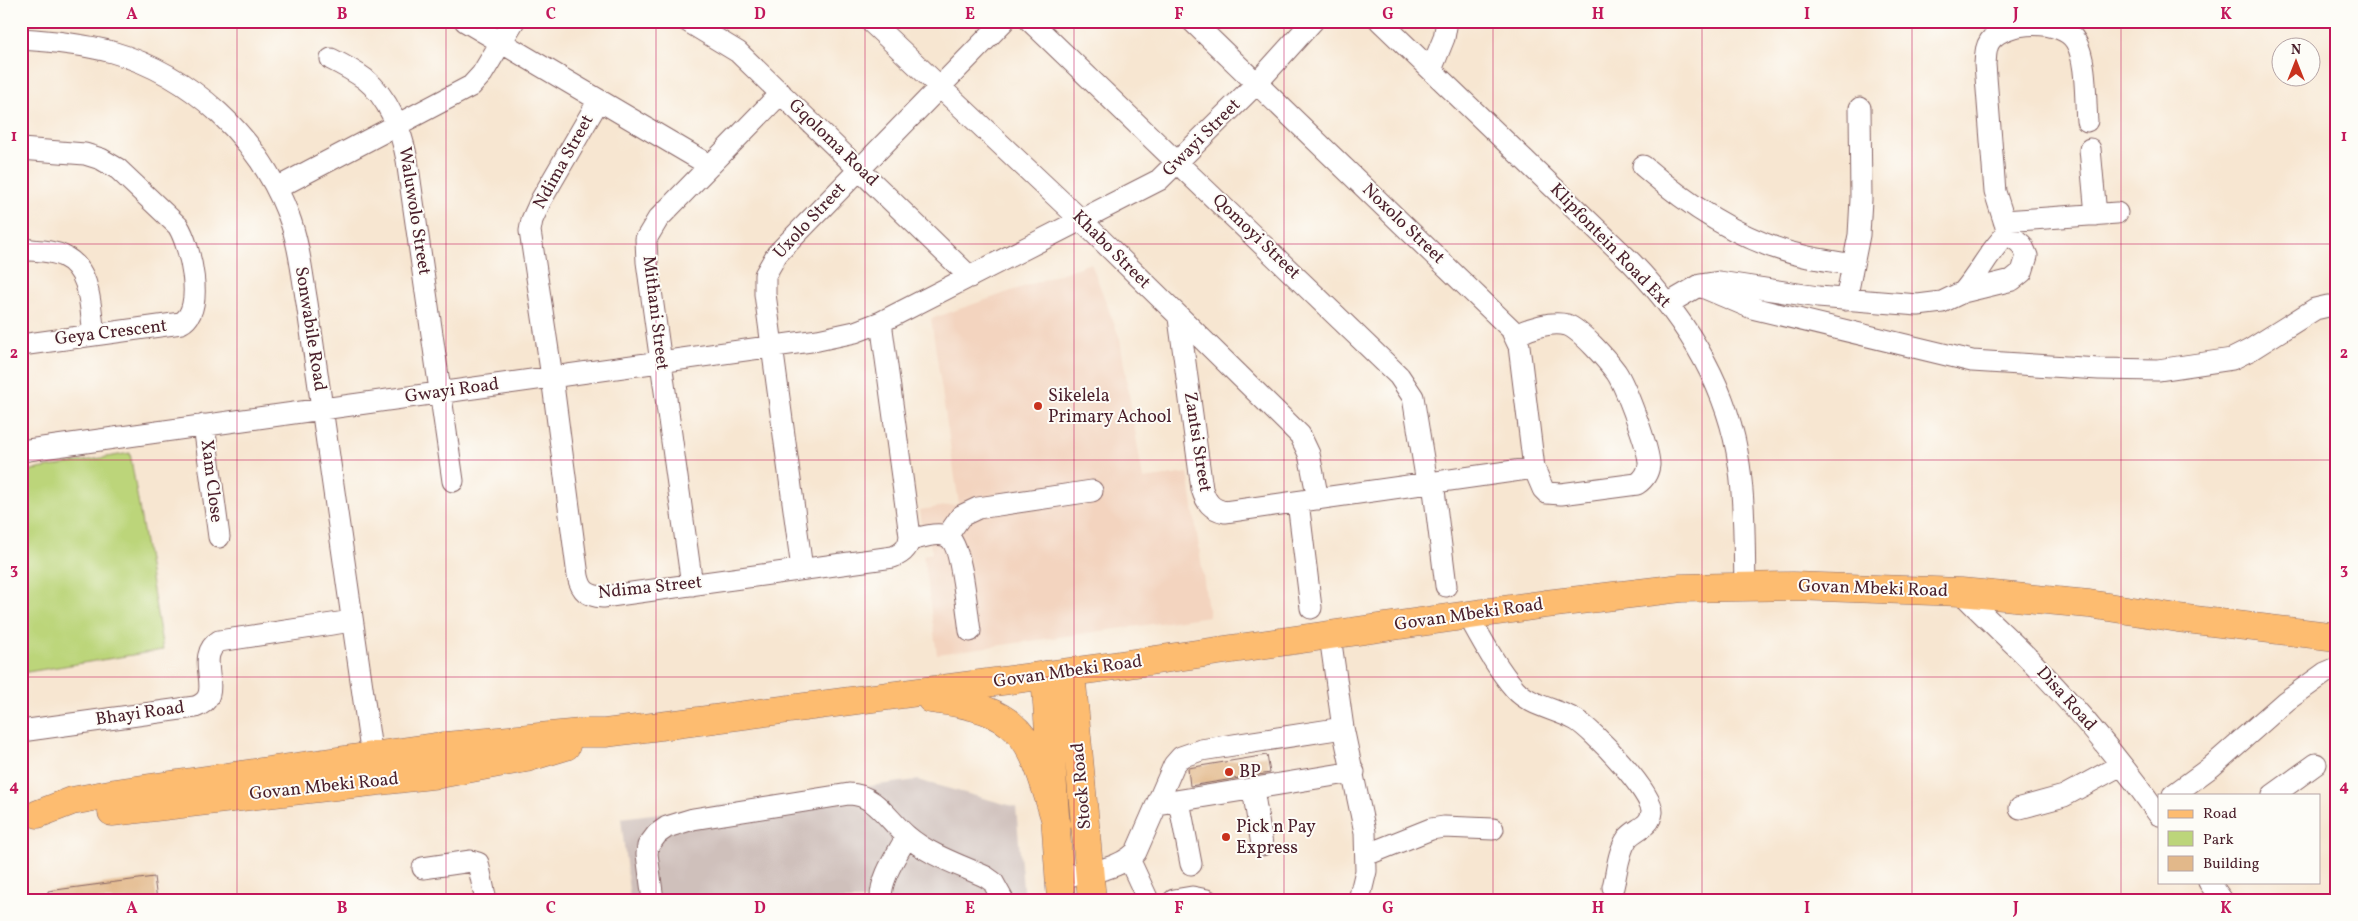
<svg xmlns="http://www.w3.org/2000/svg" width="2358" height="921" font-family="Vollkorn,serif">
  <style>
    .built { fill: #f3d4bf }
    .industrial { fill: #cfc0bb }
    .green { fill: #bcd57a; stroke: #837a52 }
    .building { fill: #e2b88a }
    .lines { fill: none; stroke-linecap: round; stroke-linejoin: round }
    .minor-casing { stroke: #876565; stroke-width: 23 }
    .major-casing { stroke: #876565; stroke-width: 29 }
    .minor { stroke: #fff; stroke-width: 21 }
    .major { stroke: #fdbc70; stroke-width: 28 }
    .grid { fill: none; stroke: #c2185b; stroke-width: 1; stroke-opacity: 0.55 }
    .poi-dot { fill: #c8321e; stroke: #fdfcf7; stroke-width: 2 }
    .labels { text-anchor: middle; dominant-baseline: central; stroke-width: 4; stroke-linejoin: round; paint-order: stroke }
    .street-label { font-size: 18px; fill: #4a1f2b; stroke: #fdfcf7 }
    .poi-label { font-size: 18px; fill: #4a1f2b; stroke: #fdfcf7; text-anchor: start }
    .neatline { fill: none; stroke: #c2185b; stroke-width: 2 }
    .grid-label { font-size: 16px; text-anchor: middle; font-weight: bold; fill: #c2185b }
  </style>
  <rect width="100%" height="100%" fill="#fdfcf7"/>
  <filter id="ink" filterUnits="userSpaceOnUse"><feTurbulence type="fractalNoise" baseFrequency=".02" numOctaves="2"/><feDisplacementMap in="SourceGraphic" scale="10" xChannelSelector="R" yChannelSelector="G"/><feConvolveMatrix kernelMatrix="1 2 1 2 8 2 1 2 1" color-interpolation-filters="sRGB"/></filter>
  <filter id="wash" filterUnits="userSpaceOnUse"><feTurbulence type="fractalNoise" baseFrequency=".0096" numOctaves="4" result="noise"/><feDisplacementMap in="SourceGraphic" scale="20" xChannelSelector="R" yChannelSelector="G"/><feGaussianBlur stdDeviation="1.12" result="paint"/><feColorMatrix in="noise" values="0 0 0 0 0 0 0 0 0 0 0 0 0 0 0 0 0 1.4 0 .05"/><feComposite in="paint" operator="in"/></filter>
  <g filter="url(#wash)">
    <rect width="100%" height="100%" fill="#f7e6d1"/>
    <path class="built" d="M 1091,263 L 1120,339 L 1143,479 L 1188,473 L 1209,616 L 937,654 L 923,555 L 932,553 L 927,527 L 922,528 L 920,510 L 959,504 L 931,319 Z"/>
    <path class="industrial" d="M 917,780 L 1016,807 L 1024,900 L 630,900 L 621,818 Z"/>
    <path class="green" d="M 130,453 L 163,650 L 21,673 L 21,472 Z"/>
    <g id="blocks">
      <path class="building" d="M 1267,755 L 1270,773 L 1190,786 L 1188,768 Z
        M 154,877 L 157,900 L 48,900 L 48,891 Z"/>
    </g>
  </g>
  <g filter="url(#ink)">
    <use href="#blocks" fill-opacity="0" stroke="#876565" stroke-width="1"/>
    <g class="lines">
      <g class="minor-casing">
        <path id="minor" d="M 465,21 L 709,165
          M 687,21 L 738,52 L 970,277
          M 870,21 L 1081,220 L 1300,435 L 1309,454 L 1318,499
          M 1030,21 L 1399,376 L 1413,397 L 1427,483
          M 1192,21 L 1511,329 L 1519,346 L 1534,468 L 1543,489 L 1547,493 L 1561,494 L 1637,484 C 1643,480 1648,473 1649,465 C 1650,451 1625,385 1616,372 C 1607,360 1581,330 1567,325 C 1551,321 1530,328 1516,335
          M 1380,21 L 1631,262 C 1685,318 1728,386 1739,464 C 1745,504 1744,546 1745,586
          M 21,39 C 52,41 82,44 112,52 C 192,75 258,137 288,214 C 299,242 302,274 307,303 L 374,771
          M 331,59 C 343,65 354,71 365,79 C 388,97 402,132 407,160 L 453,481
          M 1431,70 L 1444,38 L 1447,21
          M 599,100 L 541,200 L 532,220 L 530,231 L 552,377 L 578,576 C 581,591 588,596 603,597 L 893,557 C 904,553 909,547 910,536 L 881,322
          M 21,149 L 85,154 L 101,159 L 118,169 L 178,226 C 190,245 206,310 181,323 L 21,345
          M 2090,149 L 2096,215
          M 1643,166 C 1690,207 1745,244 1808,257 C 1823,260 1838,262 1853,265
          M 277,188 L 471,86 L 482,74 L 514,21
          M 2004,221 L 2117,213
          M 21,249 C 35,251 51,250 63,256 C 92,269 90,309 94,335
          M 1700,286 L 1752,308 L 1972,361 L 2099,369 L 2158,370 L 2232,359 L 2250,350 L 2315,309 L 2328,306 L 2337,307
          M 1963,292 C 1980,273 1989,250 2008,233
          M 1846,300 L 1859,235 L 1861,199 L 1860,108
          M 1669,303 L 1700,285 L 1719,282 L 1818,297 L 1918,305 L 1942,302 L 1963,292 L 2012,280 L 2022,272 L 2027,256 L 2022,245 L 2008,233 L 1995,192 L 1985,64 C 1986,56 1985,48 1990,41 C 2005,20 2063,18 2076,42 C 2087,61 2085,99 2087,121
          M 1179,318 L 1202,489 C 1206,502 1211,509 1225,512 L 1534,468
          M 204,425 L 219,537
          M 21,451 L 818,340 L 855,332 L 881,322 L 1159,180 L 1257,83 L 1313,21
          M 1433,482 L 1446,586
          M 1298,502 L 1311,608
          M 947,536 L 961,516 L 978,508 L 1092,491
          M 910,540 C 920,538 939,531 948,537 C 962,545 967,613 970,631
          M 802,569 L 765,294 L 765,275 L 777,254 L 1004,21
          M 692,585 L 647,262 L 646,239 L 658,219 L 781,93
          M 1961,592 C 1984,617 2009,638 2032,662 C 2078,710 2121,761 2159,815
          M 1468,615 C 1482,640 1496,667 1515,689 C 1530,706 1556,709 1576,720 C 1592,729 1654,794 1652,812 C 1650,828 1635,828 1627,839 C 1618,852 1617,872 1613,887
          M 1343,728 L 1365,832 L 1366,871 L 1359,900
          M 21,731 L 195,707 C 228,696 192,658 219,641 L 352,621
          M 1253,789 L 1262,845
          M 2173,795 L 2211,767 L 2286,701 L 2325,673 L 2337,668
          M 2273,795 L 2316,764
          M 1179,801 L 1191,864
          M 1157,804 L 1354,772
          M 2020,808 L 2064,796 L 2121,765
          M 1366,855 L 1431,829 L 1444,827 L 1493,829
          M 1129,859 L 1148,900
          M 423,868 L 471,861 L 478,863 L 485,896
          M 1060,877 C 1085,873 1117,871 1136,852 L 1174,765 L 1181,757 L 1201,750 L 1343,728 L 1330,636
          M 2209,882 L 2222,900
          M 653,900 L 647,854 L 648,846 L 657,834 L 667,827 L 693,819 L 849,794 C 875,794 889,821 907,836 C 929,855 960,865 986,877 L 993,882 L 1003,900
          M 881,900 C 880,878 897,855 907,836
          M 1174,900 L 1192,897 L 1207,900"/>
      </g>
      <g class="major-casing">
        <path id="major" d="M 1071,672 L 1092,900
          M 1045,675 L 1061,900
          M 931,699 C 1027,710 1031,739 1057,825
          M 112,812 L 440,774 L 526,758 L 566,746
          M 38,814 L 72,801 L 115,793 L 435,747 L 581,733 L 605,733 L 676,724 L 1100,668 L 1546,604 L 1681,588 L 1793,586 L 1961,592 L 2089,604 L 2178,618 L 2337,637"/>
      </g>
      <use href="#minor" class="minor"/>
      <use href="#major" class="major"/>
    </g>
  </g>
  <path class="grid" d="M 237,21 L 237,900M 446,21 L 446,900M 656,21 L 656,900M 865,21 L 865,900M 1074,21 L 1074,900M 1284,21 L 1284,900M 1493,21 L 1493,900M 1702,21 L 1702,900M 1912,21 L 1912,900M 2121,21 L 2121,900M 21,244 L 2337,244M 21,460 L 2337,460M 21,677 L 2337,677"/>
  <g class="poi-dot">
    <circle cx="1038" cy="406" r="5"/>
    <circle cx="1229" cy="772" r="5"/>
    <circle cx="1226" cy="837" r="5"/>
  </g>
  <g class="labels">
    <g class="street-label">
      <text transform="translate(1202 138) rotate(-45)">Gwayi Street</text>
      <text transform="translate(833 143) rotate(44)">Gqoloma Road</text>
      <text transform="translate(564 162) rotate(-61)">Ndima Street</text>
      <text transform="translate(414 211) rotate(81)">Waluwolo Street</text>
      <text transform="translate(810 221) rotate(-47)">Uxolo Street</text>
      <text transform="translate(1403 224) rotate(44)">Noxolo Street</text>
      <text transform="translate(1256 237) rotate(44)">Qomoyi Street</text>
      <text transform="translate(1610 246) rotate(46)">Klipfontein Road Ext</text>
      <text transform="translate(1111 250) rotate(45)">Khabo Street</text>
      <text transform="translate(655 313) rotate(83)">Mithani Street</text>
      <text transform="translate(310 329) rotate(81)">Sonwabile Road</text>
      <text transform="translate(111 333) rotate(-7)">Geya Crescent</text>
      <text transform="translate(452 391) rotate(-8)">Gwayi Road</text>
      <text transform="translate(1197 442) rotate(81)">Zantsi Street</text>
      <text transform="translate(211 481) rotate(83)">Xam Close</text>
      <text transform="translate(650 588) rotate(-6)">Ndima Street</text>
      <text transform="translate(1873 589) rotate(2)">Govan Mbeki Road</text>
      <text transform="translate(1469 615) rotate(-8)">Govan Mbeki Road</text>
      <text transform="translate(1068 672) rotate(-8)">Govan Mbeki Road</text>
      <text transform="translate(2066 699) rotate(48)">Disa Road</text>
      <text transform="translate(140 714) rotate(-8)">Bhayi Road</text>
      <text transform="translate(1082 786) rotate(-95)">Stock Road</text>
      <text transform="translate(324 787) rotate(-6)">Govan Mbeki Road</text>
    </g>
    <g class="poi-label">
      <text x="1048" y="396">Sikelela<tspan x="1048" dy="21">Primary Achool</tspan></text>
      <text x="1239" y="772">BP</text>
      <text x="1236" y="827">Pick n Pay<tspan x="1236" dy="21">Express</tspan></text>
    </g>
  </g>
  <rect width="2358" height="921" fill="none" stroke="#fdfcf7" stroke-width="55"/>
  <rect x="2158" y="794" width="162" height="90" fill="#fdfcf7" stroke="#b5a4a5"/>
  <rect x="2168" y="810" width="25" height="8" fill="#fdbc70" stroke="#b5a4a5"/>
  <text x="2203" y="818" font-size="15" fill="#4a1f2b">Road</text>
  <rect x="2168" y="831" width="25" height="15" fill="#bcd57a" stroke="#b5a4a5"/>
  <text x="2203" y="844" font-size="15" fill="#4a1f2b">Park</text>
  <rect x="2168" y="856" width="25" height="15" fill="#e2b88a" stroke="#b5a4a5"/>
  <text x="2203" y="868" font-size="15" fill="#4a1f2b">Building</text>
  <g transform="translate(2296 62)"><circle r="24" fill="#fdfcf7" stroke="#b5a4a5"/>
  <path d="M0-4L9 19L0 12L-9 19Z" fill="#c8321e"/>
  <text y="-8" font-size="14" font-weight="bold" text-anchor="middle" fill="#4a1f2b">N</text>
  </g>
  <rect x="28" y="28" width="2302" height="866" class="neatline"/>
  <g class="grid-label">
    <text x="132" y="19">A</text>
    <text x="342" y="19">B</text>
    <text x="551" y="19">C</text>
    <text x="760" y="19">D</text>
    <text x="970" y="19">E</text>
    <text x="1179" y="19">F</text>
    <text x="1388" y="19">G</text>
    <text x="1598" y="19">H</text>
    <text x="1807" y="19">I</text>
    <text x="2016" y="19">J</text>
    <text x="2226" y="19">K</text>
    <text x="14" y="141">1</text>
    <text x="2344" y="141">1</text>
    <text x="14" y="358">2</text>
    <text x="2344" y="358">2</text>
    <text x="14" y="574">3</text>
    <text x="2344" y="574">3</text>
    <text x="14" y="791">4</text>
    <text x="2344" y="791">4</text>
    <text x="132" y="913">A</text>
    <text x="342" y="913">B</text>
    <text x="551" y="913">C</text>
    <text x="760" y="913">D</text>
    <text x="970" y="913">E</text>
    <text x="1179" y="913">F</text>
    <text x="1388" y="913">G</text>
    <text x="1598" y="913">H</text>
    <text x="1807" y="913">I</text>
    <text x="2016" y="913">J</text>
    <text x="2226" y="913">K</text>
  </g>
</svg>
